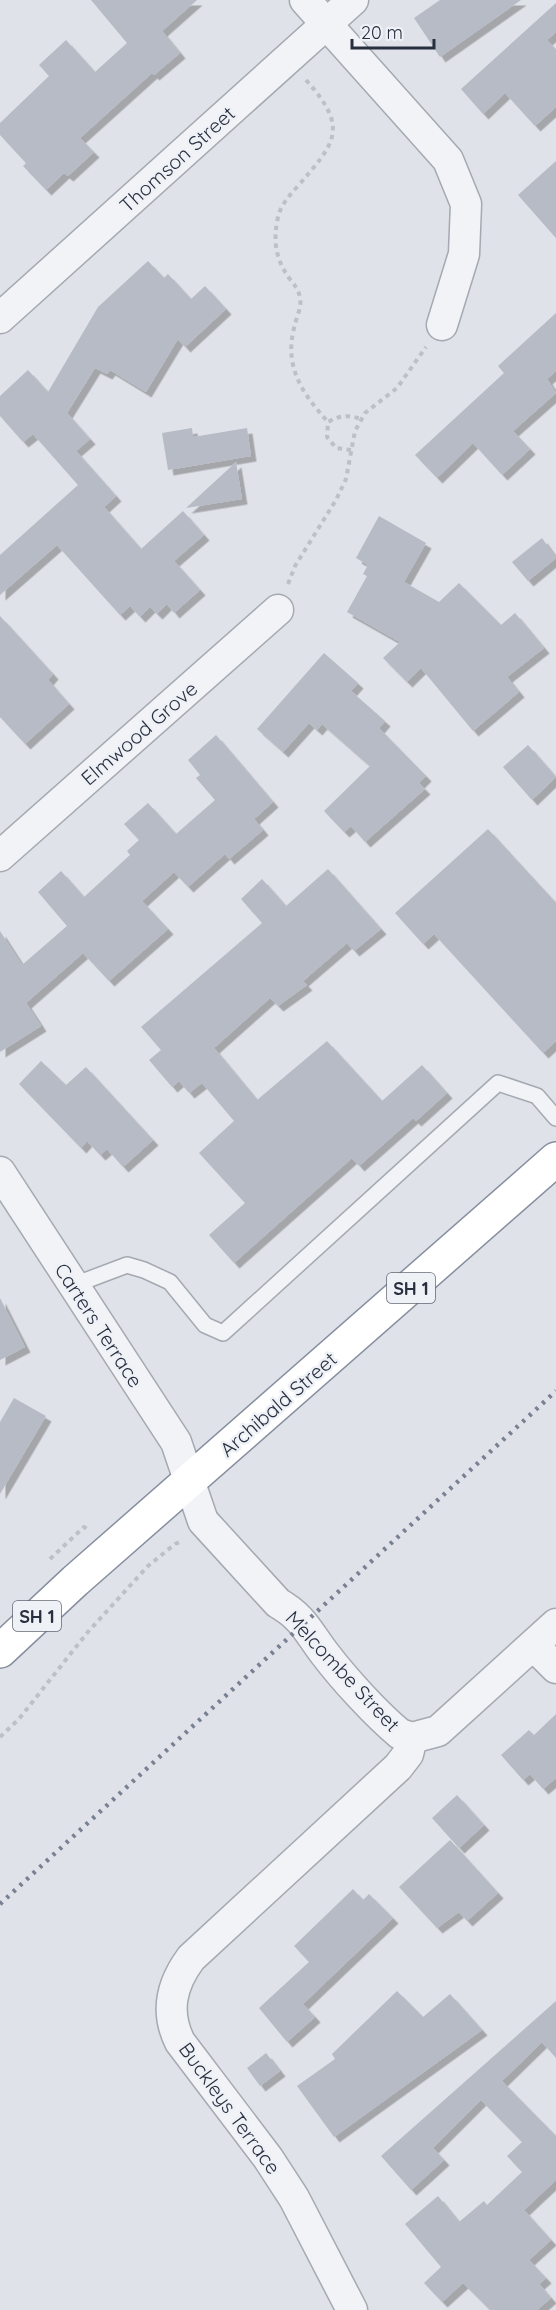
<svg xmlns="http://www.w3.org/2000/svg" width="556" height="2310" font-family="Quicksand,sans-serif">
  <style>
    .building { fill: #b6bbc5; filter: url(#shadow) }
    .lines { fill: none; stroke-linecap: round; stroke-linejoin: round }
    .service-casing { stroke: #a4a9b2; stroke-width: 18 }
    .minor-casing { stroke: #a4a9b2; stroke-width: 33 }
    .trunk-casing { stroke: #868e9f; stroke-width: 36 }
    .path { stroke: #bdc0c6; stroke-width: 4; stroke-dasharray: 4.5 4.5; stroke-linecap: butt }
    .service { stroke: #f2f3f6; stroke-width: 15 }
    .minor { stroke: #f2f3f6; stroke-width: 30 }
    .trunk { stroke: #fff; stroke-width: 33 }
    .rail { stroke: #788092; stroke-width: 4.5; stroke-dasharray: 3 6; stroke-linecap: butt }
    .labels { text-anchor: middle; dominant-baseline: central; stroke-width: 5; stroke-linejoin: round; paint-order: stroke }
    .shield { fill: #eef1f6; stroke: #636976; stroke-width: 1.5 }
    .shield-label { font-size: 18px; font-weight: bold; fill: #282f3f }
    .street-label { font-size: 20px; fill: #282f3f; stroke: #eef1f6 }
  </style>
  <defs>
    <filter id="shadow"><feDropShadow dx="5.5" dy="5.5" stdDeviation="0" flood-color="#0004"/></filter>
  </defs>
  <rect width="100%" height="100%" fill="#dfe2e8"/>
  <path class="building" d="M 91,0 L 197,0 L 162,31 L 180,53 L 154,75 L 152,73 L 80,138 L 94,152 L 68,176 L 64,173 L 46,190 L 23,166 L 26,163 L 0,135 L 0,123 L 49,76 L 39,65 L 66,40 L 95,72 L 127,43 Z
    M 440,0 L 521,0 L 440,57 L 414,18 Z
    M 556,3 L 556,32 L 547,40 L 556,50 L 556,107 L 535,126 L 505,93 L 483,114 L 461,89 Z
    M 556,161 L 556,238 L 518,195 Z
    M 148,261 L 164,278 L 168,274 L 191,299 L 205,286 L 226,309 L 185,347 L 178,339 L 146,392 L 110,370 L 107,374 L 95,368 L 67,413 L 90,439 L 76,451 L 116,496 L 104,507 L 141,549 L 183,511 L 204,535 L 174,561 L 200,590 L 174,613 L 167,604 L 157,614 L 150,607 L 140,617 L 130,606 L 120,615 L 57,545 L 0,595 L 0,555 L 78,485 L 33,434 L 23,442 L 0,416 L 0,396 L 28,370 L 48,392 L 98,307 Z
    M 556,313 L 556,371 L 547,379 L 556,393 L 513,431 L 530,449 L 502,475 L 473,443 L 437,478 L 415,455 L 504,373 L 498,366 Z
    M 192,428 L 193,437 L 247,428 L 251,456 L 168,470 L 162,433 Z
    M 236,462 L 242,499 L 186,508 Z
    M 379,516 L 426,543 L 404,582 L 439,602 L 459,583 L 501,625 L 515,613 L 544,648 L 507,677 L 519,692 L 473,731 L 421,668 L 407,682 L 383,658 L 400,642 L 347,612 L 367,576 L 363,574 L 368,565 L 356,558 Z
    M 542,538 L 556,558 L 528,581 L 512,562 Z
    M 0,616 L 53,674 L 48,680 L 69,704 L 25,744 L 0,717 Z
    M 324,653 L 358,683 L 351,691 L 385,721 L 379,728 L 426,776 L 419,783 L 425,789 L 365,842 L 351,826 L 344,832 L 324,811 L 370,766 L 322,724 L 317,730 L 309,723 L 283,752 L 257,729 Z
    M 216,735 L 273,802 L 254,819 L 263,830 L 229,859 L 225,854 L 188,887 L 174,872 L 142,901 L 168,929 L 109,981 L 83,953 L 26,1003 L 41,1026 L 0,1052 L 0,931 L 22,965 L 67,926 L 38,892 L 61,871 L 84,897 L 130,855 L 127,851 L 139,840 L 124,824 L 148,803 L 176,834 L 215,800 L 196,778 L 200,775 L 188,760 Z
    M 528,745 L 556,777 L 532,800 L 503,767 Z
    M 488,829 L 556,903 L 556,1041 L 543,1053 L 434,934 L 423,944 L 395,913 Z
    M 328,869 L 381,929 L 354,951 L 347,943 L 303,981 L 307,985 L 278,1006 L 270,998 L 214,1048 L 257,1100 L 327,1041 L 382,1101 L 422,1065 L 447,1093 L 416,1121 L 413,1118 L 359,1166 L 352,1158 L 234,1263 L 209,1235 L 245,1203 L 199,1153 L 234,1121 L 202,1083 L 189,1093 L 179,1081 L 172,1087 L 149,1060 L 161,1050 L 141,1027 L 262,923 L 241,899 L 262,879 L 286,906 Z
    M 41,1061 L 66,1085 L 86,1067 L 153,1140 L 123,1167 L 107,1149 L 100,1155 L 87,1141 L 81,1148 L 19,1084 Z
    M 0,1298 L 25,1347 L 0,1360 Z
    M 14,1398 L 46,1416 L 0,1494 L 0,1422 Z
    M 556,1714 L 556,1778 L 543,1789 L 530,1774 L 523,1780 L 501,1755 L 529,1730 L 534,1735 Z
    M 457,1795 L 484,1825 L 459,1848 L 432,1818 Z
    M 450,1840 L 498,1893 L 467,1921 L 459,1912 L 437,1928 L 399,1887 Z
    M 353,1889 L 363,1900 L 369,1894 L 393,1918 L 303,2004 L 315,2017 L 287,2042 L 259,2008 L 309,1962 L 294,1946 Z
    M 397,1991 L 423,2017 L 450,1994 L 482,2030 L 334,2137 L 297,2086 L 335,2059 L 332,2054 Z
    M 556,2001 L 556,2058 L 542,2042 L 502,2081 L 556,2136 L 556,2180 L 524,2210 L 551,2240 L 529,2260 L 546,2278 L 539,2284 L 551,2298 L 537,2310 L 490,2310 L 463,2283 L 442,2302 L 424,2283 L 441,2267 L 405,2224 L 438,2196 L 459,2222 L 484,2201 L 487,2205 L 522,2172 L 507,2156 L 522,2142 L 481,2100 L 433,2148 L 444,2160 L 411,2190 L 381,2156 Z
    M 266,2053 L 280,2071 L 260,2086 L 247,2068 Z"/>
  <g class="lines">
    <g class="service-casing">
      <path id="service" d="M 74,1285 L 127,1265 L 144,1270 L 170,1282 L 205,1325 L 223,1333 L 498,1083 L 537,1096 L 556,1118"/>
    </g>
    <g class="minor-casing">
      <path id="minor" d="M 305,0 L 448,160 L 466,204 L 464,254 L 442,325
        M 0,318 L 353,0
        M 0,856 L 278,610
        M 0,1172 L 176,1442 L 203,1521 L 278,1603 C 304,1618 308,1632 325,1654 C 344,1679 376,1714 400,1734 L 412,1738 L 438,1731 L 556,1624
        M 533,1645 L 556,1668
        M 352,2310 L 294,2198 L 268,2158 L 180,2042 C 165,2012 171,1985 191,1958 L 398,1767 L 408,1754 L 412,1738"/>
    </g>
    <g class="trunk-casing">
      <path id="trunk" d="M 0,1651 L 75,1581 L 556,1159"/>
    </g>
    <path class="path" d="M 306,80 C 350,129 335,143 297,187 C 289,196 281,205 278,217 C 273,240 275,258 289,278 C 294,284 298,289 300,297 C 302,308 296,318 294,328 C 284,368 303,394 328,422
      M 351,450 L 336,448 L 327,437 L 328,422 C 340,415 349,415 361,419
      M 288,584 L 295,566 L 336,500 L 346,479 L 355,431 L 365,413 L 397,388 L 426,347
      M 50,1559 L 84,1527 L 89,1530
      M 0,1737 L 19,1719 L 87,1633 L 148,1566 L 175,1544 L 182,1541"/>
    <use href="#service" class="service"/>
    <use href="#minor" class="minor"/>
    <use href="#trunk" class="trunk"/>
    <path class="rail" d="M 0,1904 L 556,1391"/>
  </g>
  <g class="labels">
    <g class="shield">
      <rect x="387" y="1273" width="48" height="30" rx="4.5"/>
      <rect x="13" y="1601" width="48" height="30" rx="4.5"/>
    </g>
    <g class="shield-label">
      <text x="411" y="1288">SH 1</text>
      <text x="37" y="1616">SH 1</text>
    </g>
    <g class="street-label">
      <text transform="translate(177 159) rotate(-42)">Thomson Street</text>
      <text transform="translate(139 733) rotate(-41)">Elmwood Grove</text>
      <text transform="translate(99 1325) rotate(57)">Carters Terrace</text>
      <text transform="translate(278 1404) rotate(-41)">Archibald Street</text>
      <text transform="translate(343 1671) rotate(47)">Melcombe Street</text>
      <text transform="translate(230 2108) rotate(54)">Buckleys Terrace</text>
    </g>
  </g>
  <path d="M352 39v9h82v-9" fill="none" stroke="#282f3f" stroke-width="3"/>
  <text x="361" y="39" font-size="18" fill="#282f3f" stroke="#eef1f6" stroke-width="4.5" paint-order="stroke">20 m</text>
</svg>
